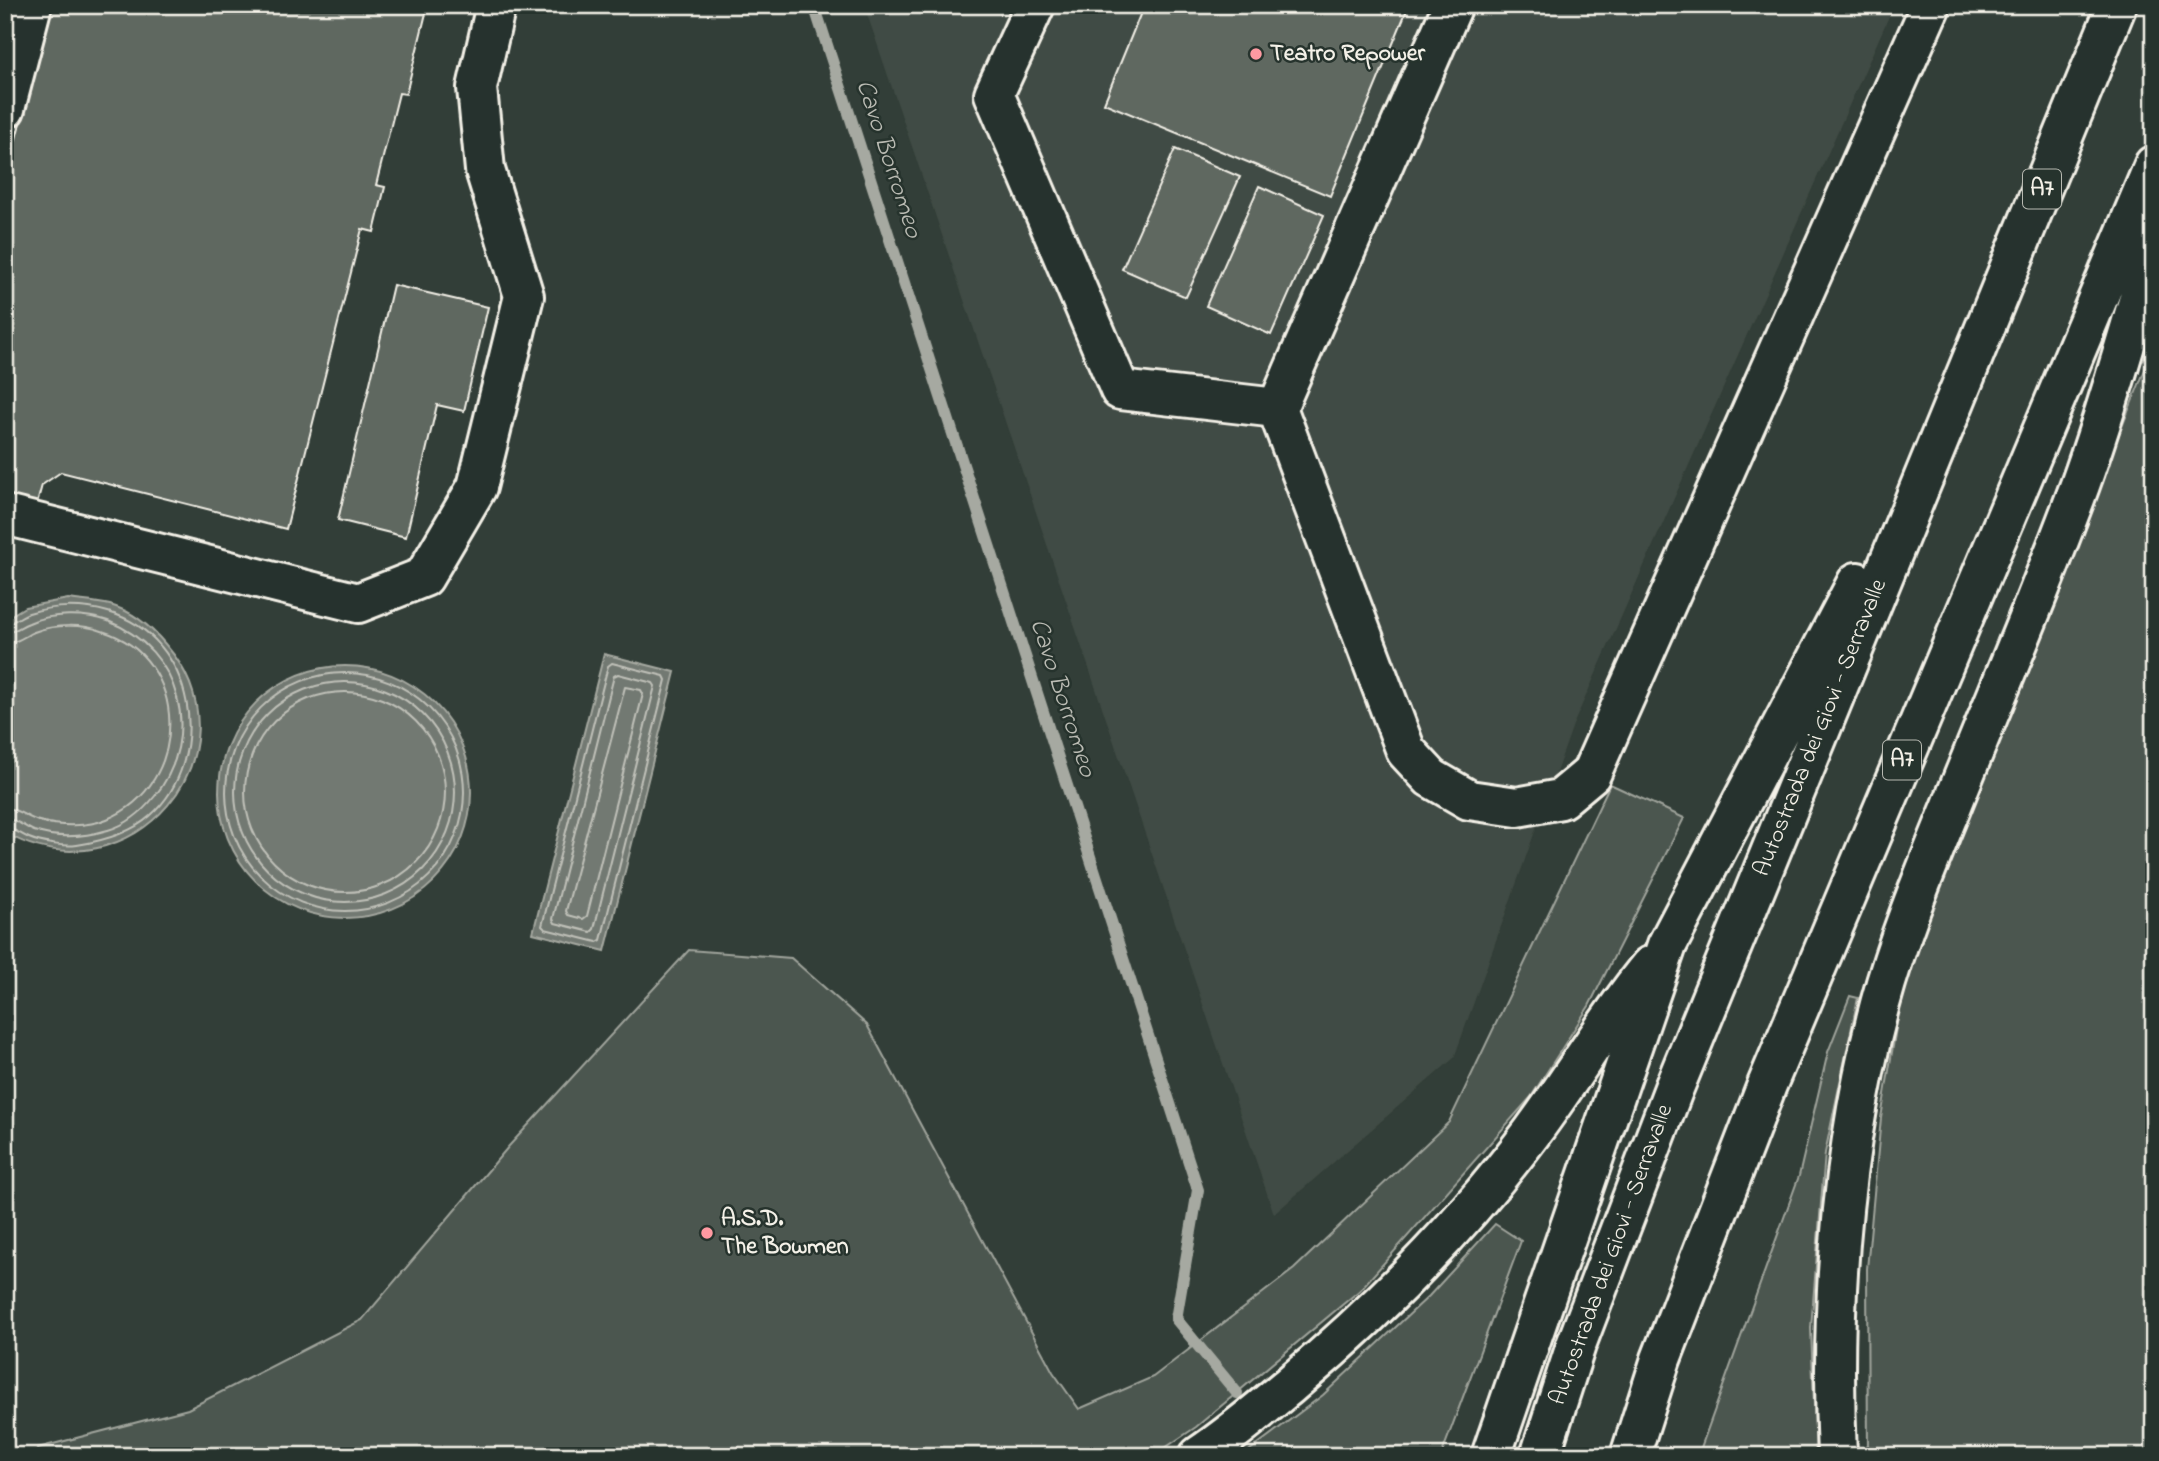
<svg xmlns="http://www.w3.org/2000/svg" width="2159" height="1461" font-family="'Indie Flower',sans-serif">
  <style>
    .built { fill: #404b44 }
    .green { fill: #4c564f; stroke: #a0a49c; stroke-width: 2 }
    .water { fill: #727972; stroke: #a6a9a1; stroke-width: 2 }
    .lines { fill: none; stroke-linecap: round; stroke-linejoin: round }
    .shore { stroke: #c0c1b9; stroke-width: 2 }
    .stream { stroke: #a6a9a1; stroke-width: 12 }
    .building { fill: #5f6861; stroke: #f4f1e8; stroke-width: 2 }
    .minor-casing { stroke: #f4f1e8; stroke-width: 44 }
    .highway-casing { stroke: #f4f1e8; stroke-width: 44 }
    .minor { stroke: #26332d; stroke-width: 38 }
    .highway { stroke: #26332d; stroke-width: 38 }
    .poi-dot { fill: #ff9aa2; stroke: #26332d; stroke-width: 2.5 }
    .labels { text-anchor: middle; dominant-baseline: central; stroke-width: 5; stroke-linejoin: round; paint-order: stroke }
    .shield { fill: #26332d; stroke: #b6b8b0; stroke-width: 2 }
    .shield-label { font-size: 23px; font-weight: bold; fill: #f4f1e8 }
    .poi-label { font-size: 24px; font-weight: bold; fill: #f4f1e8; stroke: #26332d; text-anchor: start }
    .street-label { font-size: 24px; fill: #f4f1e8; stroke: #26332d }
    .water-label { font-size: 26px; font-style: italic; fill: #babbb3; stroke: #26332d }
  </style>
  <rect width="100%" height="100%" fill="#323e38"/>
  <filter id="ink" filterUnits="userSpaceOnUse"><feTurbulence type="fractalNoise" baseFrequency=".0143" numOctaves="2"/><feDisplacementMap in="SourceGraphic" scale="14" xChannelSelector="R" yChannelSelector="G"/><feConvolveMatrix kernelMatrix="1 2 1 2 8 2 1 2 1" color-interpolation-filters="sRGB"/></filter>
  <g filter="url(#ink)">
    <path class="built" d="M 864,5 L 1894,5 L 1573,725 L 1454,1058 L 1274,1214 Z"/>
    <path class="green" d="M 2154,347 L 2154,1456 L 1868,1456 L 1867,1269 L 1881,1118 L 1900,1004 L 1936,891 Z
      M 1610,784 L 1684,818 L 1589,1006 L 1531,1097 L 1360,1290 L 1196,1427 L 1153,1456 L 32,1456 L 38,1448 L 188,1409 L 362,1320 L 509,1146 L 689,950 L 791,958 L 867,1025 L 1053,1372 L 1079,1409 L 1153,1377 L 1294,1269 L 1449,1122 Z
      M 1850,996 L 1858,998 L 1825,1153 L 1811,1328 L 1816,1456 L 1698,1456 L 1799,1176 L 1828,1052 Z
      M 1495,1224 L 1521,1241 L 1441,1456 L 1242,1456 L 1323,1395 L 1429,1296 Z"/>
    <path class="water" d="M 68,599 C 82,601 97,602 110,605 C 132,611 152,628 166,645 C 259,752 131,903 5,833 L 5,619 L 25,607 Z
      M 604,654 L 675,672 L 605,951 L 533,933 Z
      M219 792a126 126 0 1 1 252 0a126 126 0 1 1-252 0Z"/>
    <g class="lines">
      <path class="shore" d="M 5,624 C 14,623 20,616 29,613 C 54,605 83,605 108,612 C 196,637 215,758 150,816 C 130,834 102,841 77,845 C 64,847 41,843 29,838 C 21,835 14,828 5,828
        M 5,633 C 15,632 20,626 29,623 C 51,613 85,613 108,621 C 181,650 203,736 155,796 C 143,811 126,825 108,830 C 84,837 58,839 34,831 C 24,827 17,819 5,819
        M 5,643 C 18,643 24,636 34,632 C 55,624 82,624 102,631 C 191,658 191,785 107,819 C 87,827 61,827 39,821 C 27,818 19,809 5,808
        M 612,663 L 664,676 L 666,680 L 601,940 L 597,942 L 545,929 L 542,926 L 608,666 Z
        M226 792a119 119 0 1 1 238 0a119 119 0 1 1-238 0Z
        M 618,674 L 653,683 L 655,686 L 594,929 L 591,932 L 555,923 L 553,919 L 614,676 Z
        M235 792a110 110 0 1 1 220 0a110 110 0 1 1-220 0Z
        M 625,687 L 641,690 L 643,694 L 587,916 L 583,919 L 568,915 L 566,911 Z
        M245 792a100 100 0 1 1 200 0a100 100 0 1 1-200 0Z"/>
      <path class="stream" d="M 814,5 L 1198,1190 L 1176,1319 L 1237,1393"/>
    </g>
    <path class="building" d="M 50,5 L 428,5 L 406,94 L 399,93 L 376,185 L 385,187 L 374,232 L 362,229 L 286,529 L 61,472 L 42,485 L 36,507 L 5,499 L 5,182 Z
      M 1144,5 L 1409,5 L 1330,196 L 1104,103 Z
      M 1175,149 L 1240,177 L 1186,297 L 1122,269 Z
      M 1259,186 L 1324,215 L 1271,335 L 1206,306 Z
      M 393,285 L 488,307 L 464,411 L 437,405 L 406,537 L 338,520 Z"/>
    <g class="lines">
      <g class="minor-casing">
        <path id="minor" d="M 1035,5 L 994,94 L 1120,390 L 1277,408
          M 1453,5 L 1277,408 L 1406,751 L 1431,778 L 1469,800 L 1517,807 L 1561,799 L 1591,774 L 1931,5
          M 5,109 L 32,5
          M 5,515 L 358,603 L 424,577 L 477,487 L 524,296 L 485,170 L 477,88 L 496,5"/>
      </g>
      <g class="highway-casing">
        <path id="highway" d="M 1199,1456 C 1232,1434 1261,1409 1291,1384 C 1380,1309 1464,1224 1533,1131 C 1574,1076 1607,1018 1650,966
          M 1491,1456 L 1667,945 L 1857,582
          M 1540,1456 L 1576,1345 L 1674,1088 L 2117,5
          M 1630,1456 L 1661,1359 L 1767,1085 L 2154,165
          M 1837,1456 C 1830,1305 1841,1151 1880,1004 C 1898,937 1925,872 1951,808 C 1994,700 2040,594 2080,485 C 2108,408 2129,328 2154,250"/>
      </g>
      <use href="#minor" class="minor"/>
      <use href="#highway" class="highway"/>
    </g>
  </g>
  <g class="poi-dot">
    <circle cx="1256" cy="54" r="7"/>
    <circle cx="707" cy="1233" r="7"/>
  </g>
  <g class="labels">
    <g class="shield">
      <rect x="2023" y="169.5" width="38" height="39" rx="5"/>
      <rect x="1883" y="740.5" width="38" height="39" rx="5"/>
    </g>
    <g class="shield-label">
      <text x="2042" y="189">A7</text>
      <text x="1902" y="760">A7</text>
    </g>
    <g class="poi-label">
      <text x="1270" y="54">Teatro Repower</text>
      <text x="721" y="1219">A.S.D.<tspan x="721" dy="28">The Bowmen</tspan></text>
    </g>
    <g class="street-label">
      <text transform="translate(1821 728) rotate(-68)">Autostrada dei Giovi - Serravalle</text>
      <text transform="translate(1612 1255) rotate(-70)">Autostrada dei Giovi - Serravalle</text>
    </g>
    <g class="water-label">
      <text transform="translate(888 159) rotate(72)">Cavo Borromeo</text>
      <text transform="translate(1062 698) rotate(72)">Cavo Borromeo</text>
    </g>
  </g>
  <rect width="2159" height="1461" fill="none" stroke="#26332d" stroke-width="28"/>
  <rect x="14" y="14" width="2131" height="1433" fill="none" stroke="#f4f1e8" stroke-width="2.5" filter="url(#ink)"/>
</svg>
